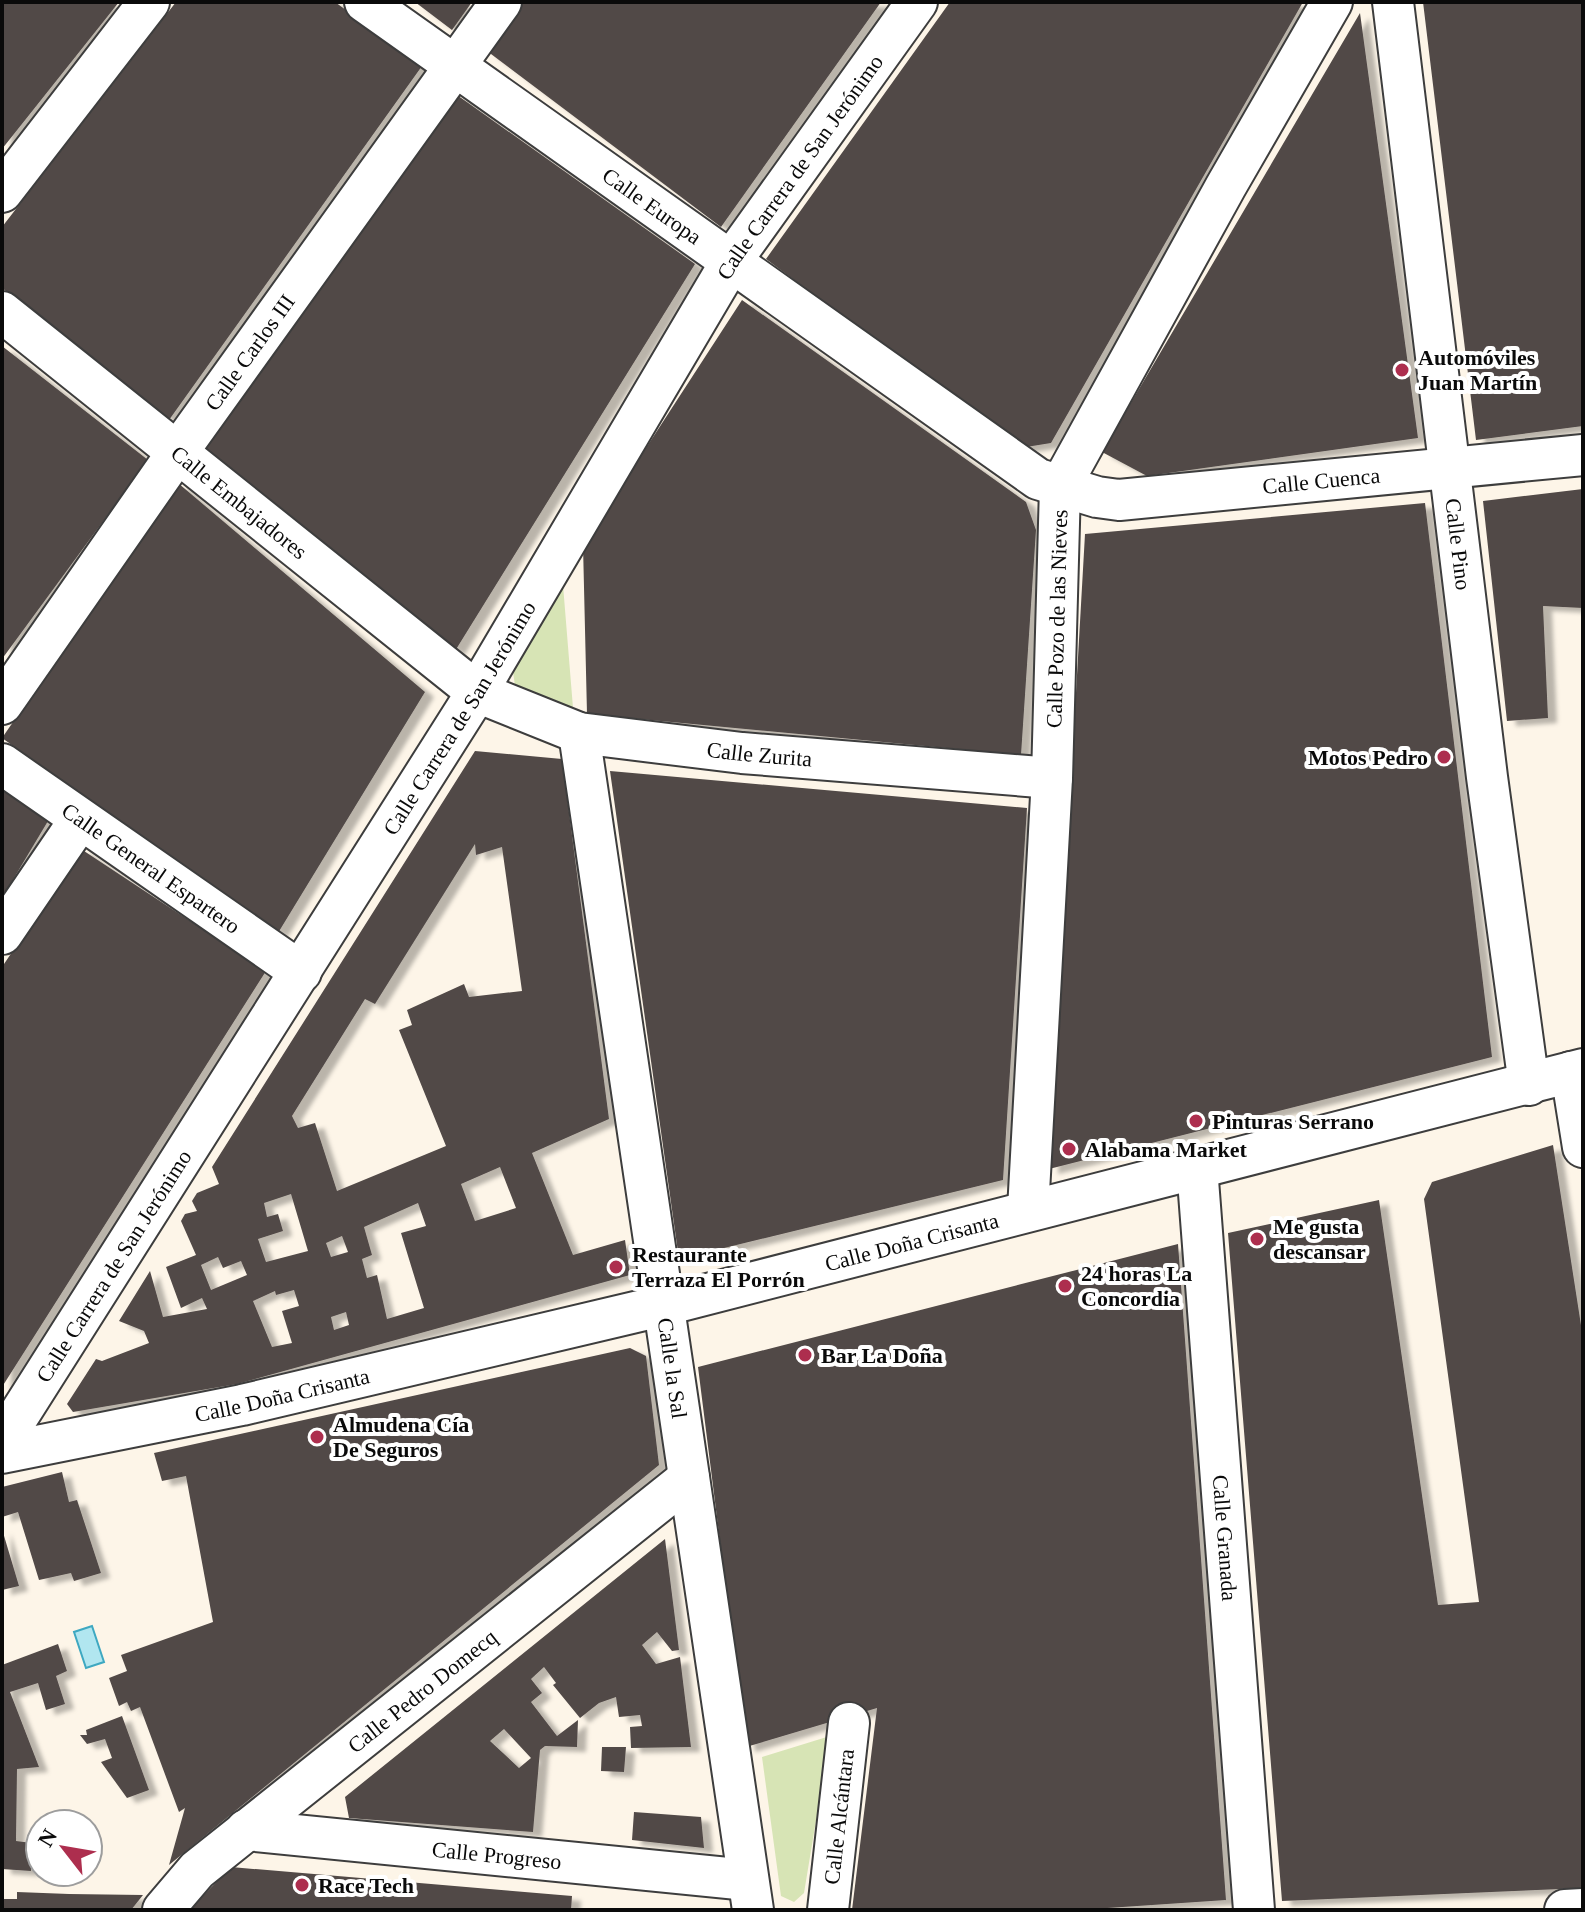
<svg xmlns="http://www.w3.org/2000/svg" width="1585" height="1912" font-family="'Times New Roman',serif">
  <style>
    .green { fill: #d7e4b5 }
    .water { fill: #b1e6f0; stroke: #3ea8c1; stroke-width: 2 }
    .building { fill: #514947; fill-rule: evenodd; filter: url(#shadow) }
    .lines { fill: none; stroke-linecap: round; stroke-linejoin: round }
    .street-casing { stroke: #3d3d3d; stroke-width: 44 }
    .street { stroke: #fff; stroke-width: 40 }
    .poi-dot { fill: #ad2e4e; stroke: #fff; stroke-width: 3 }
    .labels { text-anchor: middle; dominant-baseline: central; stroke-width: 8; stroke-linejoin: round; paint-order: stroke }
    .street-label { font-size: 22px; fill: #0a0a0a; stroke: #fff }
    .poi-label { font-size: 22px; font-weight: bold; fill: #0a0a0a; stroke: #fff; text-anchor: start }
  </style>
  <defs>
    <filter id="shadow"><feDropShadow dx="9" dy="5" stdDeviation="2" flood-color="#0004"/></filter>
  </defs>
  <rect width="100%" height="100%" fill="#fdf5e8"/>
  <path class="green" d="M 563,585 L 573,708 L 515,686 L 511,657 Z
    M 830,1736 L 804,1893 L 794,1902 L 781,1896 L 762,1757 Z"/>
  <path class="water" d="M 92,1626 L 104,1662 L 86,1668 L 74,1632 Z"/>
  <path class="building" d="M 2,2 L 119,2 L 2,149 Z
    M 176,2 L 335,2 L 422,66 L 169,420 L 2,288 L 2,227 Z
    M 415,2 L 472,2 L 452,30 Z
    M 523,2 L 881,2 L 721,227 L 487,51 Z
    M 950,2 L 1303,2 L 1051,443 L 1020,448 L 766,259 Z
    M 1423,2 L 1583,2 L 1583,426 L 1476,440 Z
    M 1360,13 L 1418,438 L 1147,476 L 1102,452 Z
    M 457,95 L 695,264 L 455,651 L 203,448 Z
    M 742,300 L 1026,502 L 1036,530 L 1021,755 L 587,714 L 583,545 Z
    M 2,346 L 148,460 L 2,659 Z
    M 178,483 L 425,692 L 278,933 L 2,738 Z
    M 1583,489 L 1583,608 L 1543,606 L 1548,718 L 1507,721 L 1483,501 Z
    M 1425,503 L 1492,1057 L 1049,1169 L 1085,534 Z
    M 475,751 L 562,759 L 609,1119 L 532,1153 L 573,1255 L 625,1240 L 630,1275 L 237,1384 L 73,1412 L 67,1404 L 96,1359 L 102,1361 L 149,1343 L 144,1331 L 119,1321 L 150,1271 L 163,1317 L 207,1309 L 202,1298 L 181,1308 L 166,1267 L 196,1255 L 181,1221 L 185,1214 L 197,1211 L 192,1201 L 197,1193 L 219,1184 L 212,1167 ZM 475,844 L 476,855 L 502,847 L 522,991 L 469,997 L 464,984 L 407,1010 L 412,1025 L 399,1030 L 446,1146 L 337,1191 L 315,1123 L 298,1128 L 292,1116 L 365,999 L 375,1004 ZM 500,1167 L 516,1208 L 475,1221 L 461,1184 ZM 291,1194 L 308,1251 L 266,1262 L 258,1239 L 283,1231 L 278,1214 L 267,1217 L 264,1203 ZM 418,1203 L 426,1226 L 401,1233 L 424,1308 L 387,1319 L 377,1275 L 367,1278 L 362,1259 L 372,1255 L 364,1227 ZM 342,1236 L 348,1252 L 331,1257 L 326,1243 ZM 218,1257 L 223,1268 L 241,1261 L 247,1275 L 211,1290 L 201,1265 ZM 294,1290 L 299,1306 L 282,1311 L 292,1343 L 272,1347 L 253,1301 L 275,1291 L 276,1295 ZM 346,1312 L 349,1325 L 334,1330 L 331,1317 Z
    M 610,771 L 1027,808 L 1003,1180 L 679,1259 Z
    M 2,789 L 48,821 L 2,898 Z
    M 81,849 L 266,971 L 2,1387 L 2,967 Z
    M 1553,1145 L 1583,1338 L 1583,1888 L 1282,1901 L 1228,1233 L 1379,1200 L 1438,1605 L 1479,1602 L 1424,1199 L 1432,1182 Z
    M 1178,1244 L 1226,1900 L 1078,1910 L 852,1910 L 877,1708 L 746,1747 L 698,1367 Z
    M 630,1348 L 646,1356 L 659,1465 L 169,1865 L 185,1808 L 179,1812 L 140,1707 L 131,1711 L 127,1702 L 119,1706 L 109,1678 L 127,1671 L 121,1655 L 213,1622 L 186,1476 L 162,1481 L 154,1453 Z
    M 62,1472 L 69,1502 L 77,1500 L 101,1573 L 74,1581 L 71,1573 L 39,1580 L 18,1512 L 2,1517 L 2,1487 Z
    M 2,1529 L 19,1586 L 2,1590 Z
    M 665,1539 L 679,1650 L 672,1651 L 657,1632 L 642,1645 L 656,1664 L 680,1657 L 691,1747 L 631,1748 L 630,1727 L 642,1726 L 640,1715 L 619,1717 L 616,1697 L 599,1703 L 580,1718 L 553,1685 L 556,1683 L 544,1667 L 531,1679 L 542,1693 L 531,1702 L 557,1736 L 578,1720 L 577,1747 L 545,1746 L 540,1750 L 533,1832 L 349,1818 L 345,1797 ZM 504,1729 L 531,1758 L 519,1768 L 490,1741 Z
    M 58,1644 L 67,1671 L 56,1676 L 65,1704 L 46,1710 L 38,1683 L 10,1692 L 39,1767 L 17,1769 L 16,1841 L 40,1844 L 40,1867 L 31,1866 L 31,1871 L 2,1869 L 2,1665 Z
    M 122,1716 L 149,1790 L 127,1798 L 101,1762 L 112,1758 L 105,1739 L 87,1744 L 80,1735 L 87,1735 L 86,1730 Z
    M 602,1747 L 626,1747 L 624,1772 L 601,1771 Z
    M 634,1812 L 701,1817 L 704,1848 L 632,1840 Z
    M 231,1867 L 572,1896 L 571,1910 L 189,1910 Z
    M 17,1892 L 69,1894 L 143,1895 L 131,1910 L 2,1910 L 2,1899 L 17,1899 Z"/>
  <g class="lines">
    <g class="street-casing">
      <g id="street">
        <path id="s1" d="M 365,2 L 1038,479 L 1097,497 L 1119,500 L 1583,455"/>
        <path id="s2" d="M 1393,2 L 1487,777 L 1529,1085"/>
        <path d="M 2,192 L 149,2"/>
        <path id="s3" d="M 2,312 L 477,692 L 579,733 L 742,753 L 1052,778"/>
        <path id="s4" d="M 2,704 L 177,453 L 501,2"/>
        <path id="s5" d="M 579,733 L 753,1910"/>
        <path id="s6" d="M 2,764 L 301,972"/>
        <path d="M 2,934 L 79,821"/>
        <path d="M 1571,1072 L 1583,1147"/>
        <path id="s7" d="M 1197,1167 L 1254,1910"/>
        <path id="s8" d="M 1028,1210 L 1052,778 L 1060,487 L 1226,186 L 1332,2"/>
        <path id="s9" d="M 2,1434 L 17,1418 L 477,692 L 732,260 L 917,2"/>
        <path id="s10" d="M 2,1453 L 242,1405 L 665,1305 L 1583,1069"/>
        <path id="s11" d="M 246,1830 L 748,1880"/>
        <path id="s12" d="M 163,1910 L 197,1870 L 689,1478"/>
        <path id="s13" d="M 828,1910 L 849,1723"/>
        <path d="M 1565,1910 L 1583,1909"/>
      </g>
    </g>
    <use href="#street" class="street"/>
  </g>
  <g class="poi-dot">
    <circle cx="1402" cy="370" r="8"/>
    <circle cx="1444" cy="757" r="8"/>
    <circle cx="1196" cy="1121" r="8"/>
    <circle cx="1069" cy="1149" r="8"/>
    <circle cx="1257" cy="1239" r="8"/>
    <circle cx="616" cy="1267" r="8"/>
    <circle cx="1065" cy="1286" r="8"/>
    <circle cx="805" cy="1355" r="8"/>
    <circle cx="317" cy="1437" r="8"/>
    <circle cx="302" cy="1885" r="8"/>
  </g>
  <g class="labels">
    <g class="street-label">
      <text stroke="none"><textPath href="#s9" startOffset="1498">Calle Carrera de San Jerónimo</textPath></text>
      <text stroke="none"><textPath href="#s1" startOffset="352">Calle Europa</textPath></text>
      <text stroke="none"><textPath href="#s4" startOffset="430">Calle Carlos III</textPath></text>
      <text stroke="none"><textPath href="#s1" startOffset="1112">Calle Cuenca</textPath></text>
      <text stroke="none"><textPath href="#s3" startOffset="304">Calle Embajadores</textPath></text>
      <text stroke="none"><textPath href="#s2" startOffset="546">Calle Pino</textPath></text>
      <text stroke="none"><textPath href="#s8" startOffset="592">Calle Pozo de las Nieves</textPath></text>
      <text stroke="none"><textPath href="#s9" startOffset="850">Calle Carrera de San Jerónimo</textPath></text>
      <text stroke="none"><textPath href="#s3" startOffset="900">Calle Zurita</textPath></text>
      <text stroke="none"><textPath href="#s6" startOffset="182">Calle General Espartero</textPath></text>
      <text stroke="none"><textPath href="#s10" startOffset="934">Calle Doña Crisanta</textPath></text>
      <text stroke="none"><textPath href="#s9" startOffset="202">Calle Carrera de San Jerónimo</textPath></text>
      <text stroke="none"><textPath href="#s5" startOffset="642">Calle la Sal</textPath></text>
      <text stroke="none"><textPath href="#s10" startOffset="286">Calle Doña Crisanta</textPath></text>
      <text stroke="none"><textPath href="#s7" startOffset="372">Calle Granada</textPath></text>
      <text stroke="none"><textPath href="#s12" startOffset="340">Calle Pedro Domecq</textPath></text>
      <text stroke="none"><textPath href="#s13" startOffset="94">Calle Alcántara</textPath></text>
      <text stroke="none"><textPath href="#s11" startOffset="252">Calle Progreso</textPath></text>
    </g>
    <g class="poi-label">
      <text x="1418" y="357">Automóviles<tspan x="1418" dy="25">Juan Martín</tspan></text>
      <text x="1428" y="757" text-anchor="end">Motos Pedro</text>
      <text x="1212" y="1121">Pinturas Serrano</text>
      <text x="1085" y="1149">Alabama Market</text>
      <text x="1273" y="1226">Me gusta<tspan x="1273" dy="25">descansar</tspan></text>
      <text x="632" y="1254">Restaurante<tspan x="632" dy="25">Terraza El Porrón</tspan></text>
      <text x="1081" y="1273">24 horas La<tspan x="1081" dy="25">Concordia</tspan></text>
      <text x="821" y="1355">Bar La Doña</text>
      <text x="333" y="1424">Almudena Cía<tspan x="333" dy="25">De Seguros</tspan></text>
      <text x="318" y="1885">Race Tech</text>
    </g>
  </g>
  <rect width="1585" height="1912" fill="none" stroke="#0a0a0a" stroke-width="8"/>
  <g transform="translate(64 1848) rotate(301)"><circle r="38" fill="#ffffff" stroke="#9d9d9d" stroke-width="2"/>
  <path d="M0-6L14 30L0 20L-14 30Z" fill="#ad2e4e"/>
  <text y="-12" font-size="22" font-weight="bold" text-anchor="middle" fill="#0a0a0a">N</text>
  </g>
</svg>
